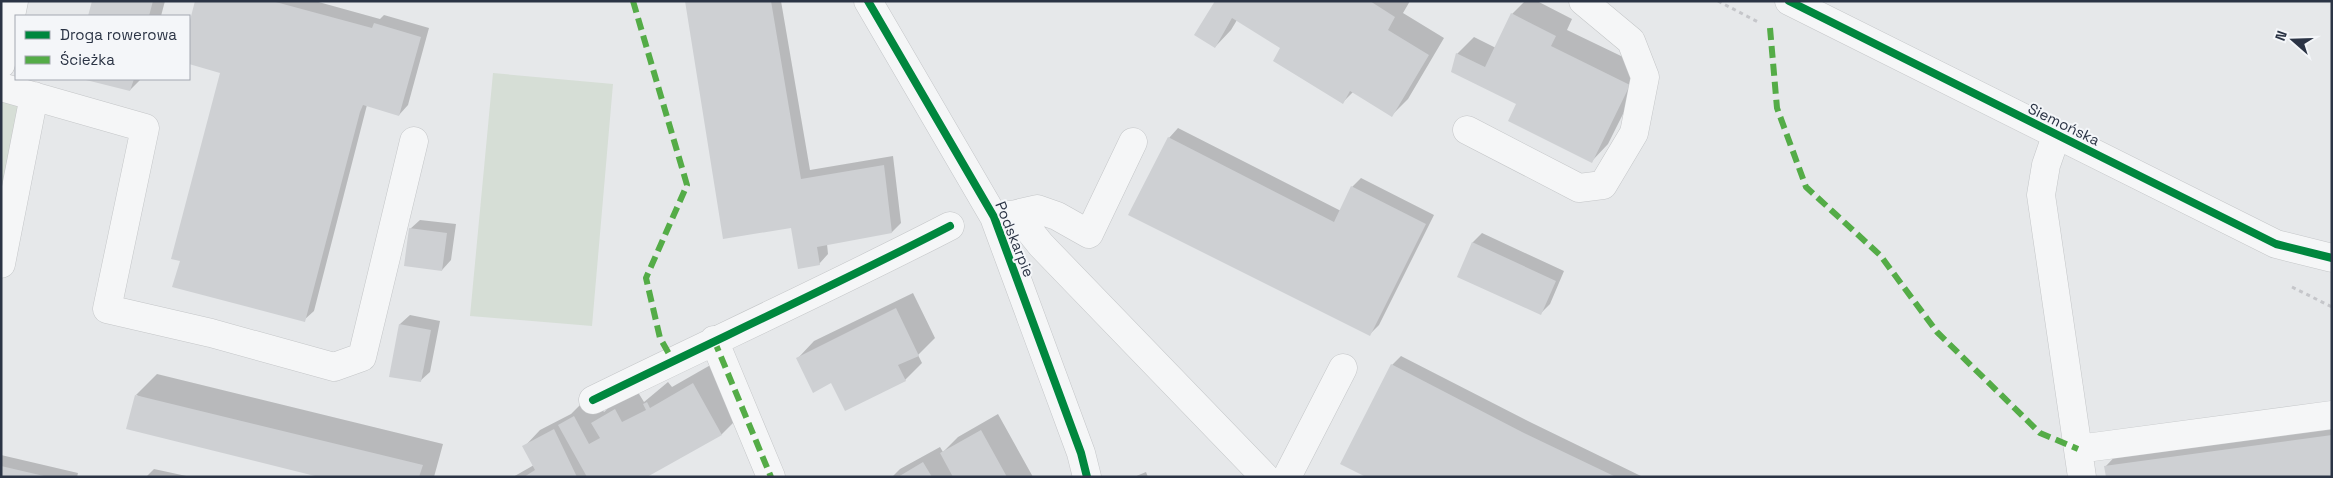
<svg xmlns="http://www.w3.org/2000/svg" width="2333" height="478" font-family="'Space Grotesk',sans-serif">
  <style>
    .green { fill: #d6ded6 }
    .shadow { fill: #0003 }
    .building { fill: #ced0d3 }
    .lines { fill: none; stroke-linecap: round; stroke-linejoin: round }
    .minor-casing { stroke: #c4c6c8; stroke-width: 29 }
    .path { stroke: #c5c6ca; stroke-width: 3; stroke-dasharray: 4 4; stroke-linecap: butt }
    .minor { stroke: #f5f6f7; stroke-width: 28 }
    .quiet { stroke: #54ac47; stroke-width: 6; stroke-dasharray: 12 6; stroke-linecap: butt }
    .cycleway-casing { stroke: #f4f6f9; stroke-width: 11 }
    .cycleway { stroke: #00873e; stroke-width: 8 }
    .labels { text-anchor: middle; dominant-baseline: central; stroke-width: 4; stroke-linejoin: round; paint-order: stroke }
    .street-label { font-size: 15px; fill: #2b3445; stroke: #f4f6f9 }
  </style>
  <rect width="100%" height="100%" fill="#e6e8ea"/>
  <path class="green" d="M 493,73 L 613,84 L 592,326 L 470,316 Z
    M 1,98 L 20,104 L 1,209 Z"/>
  <path class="shadow" d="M 93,1 L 165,1 L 161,16 L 90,16 Z
    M 196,1 L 315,1 L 380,19 L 384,15 L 429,28 L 408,105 L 399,115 L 367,105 L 314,311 L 304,320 L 181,260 L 221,72 L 189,62 L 189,29 Z
    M 687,1 L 781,1 L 810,170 L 893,156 L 901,223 L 892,232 L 827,244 L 828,254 L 819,264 L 792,226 Z
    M 1216,1 L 1410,1 L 1403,13 L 1444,38 L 1408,99 L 1392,115 L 1354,91 L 1343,102 L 1282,48 L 1237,20 L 1231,30 L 1215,47 Z
    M 1525,1 L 1537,1 L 1572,19 L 1567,30 L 1646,68 L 1608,144 L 1592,161 L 1457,54 L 1474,37 L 1496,48 L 1512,14 Z
    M 85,79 L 141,79 L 130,90 Z
    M 1178,128 L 1341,211 L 1352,187 L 1361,178 L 1434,215 L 1379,325 L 1370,334 L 1169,138 Z
    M 420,220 L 456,224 L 451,260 L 442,270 L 410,229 Z
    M 1482,233 L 1564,271 L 1550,304 L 1541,313 L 1459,276 L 1473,242 Z
    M 913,293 L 935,338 L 918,355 L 922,363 L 905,380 L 832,382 L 798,358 L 814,341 Z
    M 410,315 L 440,321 L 430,372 L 420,381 L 391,376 L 400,324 Z
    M 1401,356 L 1532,423 L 1643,477 L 1369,477 L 1392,365 Z
    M 714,363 L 743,413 L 722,434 L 645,477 L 513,477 L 534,465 L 524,447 L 540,430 L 571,414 L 581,404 L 595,396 L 604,412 L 614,402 L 636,389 L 644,402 L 668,382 L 672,387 Z
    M 157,374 L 443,444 L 434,477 L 325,477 L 136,395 Z
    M 998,414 L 1033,477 L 892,477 L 900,469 L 940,447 L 943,452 L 958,437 Z
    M 2332,422 L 2332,477 L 2106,466 L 2122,449 Z
    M 1,455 L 78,473 L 77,477 L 1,477 Z
    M 154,469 L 191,477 L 146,477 Z
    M 1146,472 L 1148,477 L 1134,477 Z"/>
  <path class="building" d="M 92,1 L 153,1 L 149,16 L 88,16 Z
    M 195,1 L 272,1 L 372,28 L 374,23 L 421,37 L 399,116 L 363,105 L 360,112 L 305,322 L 172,287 L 180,261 L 171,259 L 220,73 L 189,64 L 189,24 Z
    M 685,1 L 771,1 L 801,179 L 884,165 L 892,233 L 817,247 L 820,265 L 798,269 L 791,228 L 723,239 Z
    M 1215,1 L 1370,1 L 1395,17 L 1388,30 L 1429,55 L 1392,117 L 1350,91 L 1343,104 L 1273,61 L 1280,48 L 1232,18 L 1215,48 L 1194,35 Z
    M 1511,13 L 1556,36 L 1551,46 L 1630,85 L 1592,163 L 1508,121 L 1516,104 L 1451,72 L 1456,53 L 1485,67 Z
    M 82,79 L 134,79 L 130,91 Z
    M 1168,137 L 1334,222 L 1351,186 L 1426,224 L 1370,336 L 1128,215 Z
    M 409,228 L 447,233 L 442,271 L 404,266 Z
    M 1472,242 L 1556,281 L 1541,315 L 1457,277 Z
    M 896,308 L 919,356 L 898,365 L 906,381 L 845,411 L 831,383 L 813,393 L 796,358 Z
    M 399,324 L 431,330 L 421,382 L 389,377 Z
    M 1391,364 L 1522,432 L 1616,477 L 1366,477 L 1340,464 Z
    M 693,383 L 722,435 L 647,477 L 587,477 L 558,425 L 574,416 L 589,444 L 600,438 L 591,423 L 615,409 L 622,422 L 646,410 L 643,404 L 647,402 L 650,408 Z
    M 135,395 L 423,465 L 419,477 L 319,477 L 126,429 Z
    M 554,429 L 577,477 L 524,477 L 535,470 L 522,446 Z
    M 981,430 L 1007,477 L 953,477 L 940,453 Z
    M 2332,435 L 2332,477 L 2106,477 L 2104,466 Z
    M 923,462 L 932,477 L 898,477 Z
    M 1,466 L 44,476 L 44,477 L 1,477 Z"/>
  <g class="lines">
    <g class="minor-casing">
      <path id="minor" d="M 868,1 L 994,217 L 1081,453 L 1087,477
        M 1789,1 L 2276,244 L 2332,258
        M 1,64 L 14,1
        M 1,87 L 145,128 L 107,309 L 211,333 L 334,367 L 362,357 L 414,141
        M 1467,130 L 1579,188 L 1603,185 L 1634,133 L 1645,77 L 1631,41 L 1583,1
        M 2056,136 L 2046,165 L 2041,195 L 2082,477
        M 1016,214 L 1037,209 L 1057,216 L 1089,234 L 1133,142
        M 994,217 L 1016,214 L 1041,245 L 1265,477
        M 1,264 L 34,96
        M 714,340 L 771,477
        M 593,400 C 711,342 832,287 950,226
        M 2078,449 L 2332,415
        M 1287,477 L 1343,368"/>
    </g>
    <path class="path" d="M 1718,1 L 1760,23
      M 2292,287 L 2332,307"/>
    <use href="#minor" class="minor"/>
    <path class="quiet" d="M 633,1 L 687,185 L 646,278 L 660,338 L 673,361
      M 1770,28 L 1777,108 L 1806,187 L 1880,255 L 1937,332 L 2040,433 L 2078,449
      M 714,340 L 771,477"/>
    <g class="cycleway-casing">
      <path id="cycleway" d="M 868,1 L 994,217 L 1081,453 L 1087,477
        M 1789,1 L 2276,244 L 2332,258
        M 593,400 C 711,342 832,287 950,226"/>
    </g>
    <use href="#cycleway" class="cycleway"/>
  </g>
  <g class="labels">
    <g class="street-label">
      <text transform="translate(2064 124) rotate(26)">Siemońska</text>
      <text transform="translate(1015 239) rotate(68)">Podskarpie</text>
    </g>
  </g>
  <rect width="2333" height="478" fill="none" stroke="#2b3445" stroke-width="5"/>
  <rect x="15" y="15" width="175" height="65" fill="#f4f6f9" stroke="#a4a8b1"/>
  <rect x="25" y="31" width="25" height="8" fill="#00873e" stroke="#a4a8b1"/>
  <text x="60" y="40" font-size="15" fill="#2b3445">Droga rowerowa</text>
  <rect x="25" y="56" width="25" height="8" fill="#54ac47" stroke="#a4a8b1"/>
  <text x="60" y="65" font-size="15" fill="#2b3445">Ścieżka</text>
  <g transform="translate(2293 40) rotate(290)" stroke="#f4f6f9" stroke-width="4" paint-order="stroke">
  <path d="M0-4L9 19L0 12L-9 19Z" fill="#2b3445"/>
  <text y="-8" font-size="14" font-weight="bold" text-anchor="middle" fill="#2b3445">N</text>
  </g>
</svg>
